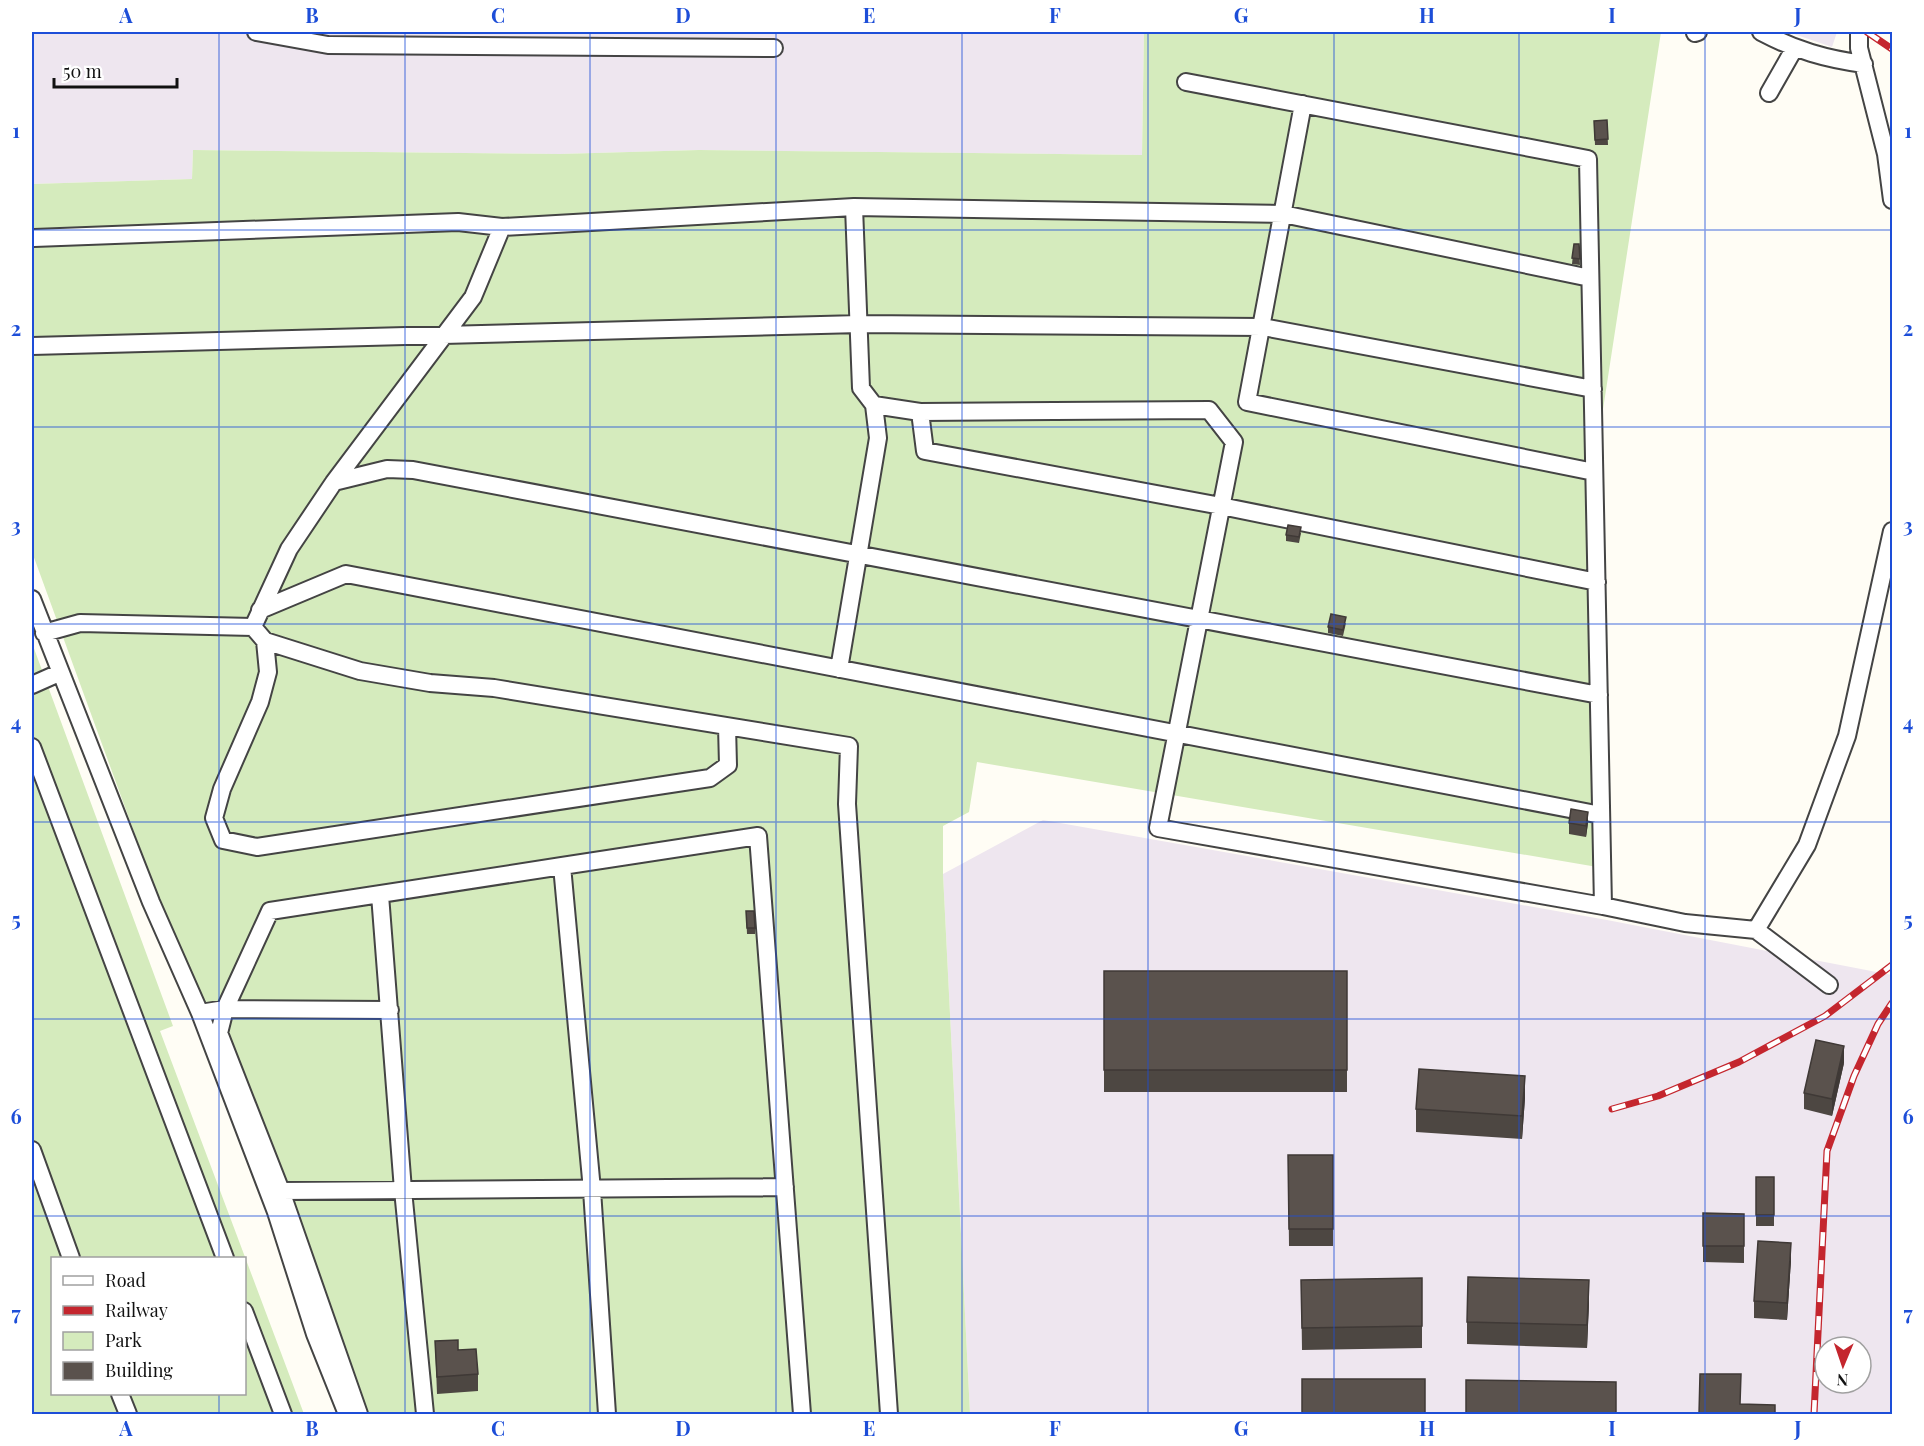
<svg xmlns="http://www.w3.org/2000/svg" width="1924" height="1446" font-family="'Playfair Display',serif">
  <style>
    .industrial { fill: #eee6ef; fill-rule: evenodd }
    .green { fill: #d5ebbd; fill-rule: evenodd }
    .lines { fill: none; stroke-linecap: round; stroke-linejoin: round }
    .minor-casing { stroke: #444; stroke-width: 20 }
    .minor { stroke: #fff; stroke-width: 16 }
    .rail-casing { stroke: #c4262e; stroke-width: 7 }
    .rail { stroke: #fff; stroke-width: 4.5; stroke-dasharray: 14; stroke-linecap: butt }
    .wall { fill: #4d4742 }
    .shaded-wall { fill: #3f3936 }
    .building { fill: #5a524d; stroke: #3f3936; stroke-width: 1.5 }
    .grid { fill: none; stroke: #1d4ed8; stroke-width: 1.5; stroke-opacity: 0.55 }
    .neatline { fill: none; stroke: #1d4ed8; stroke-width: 2 }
    .grid-label { font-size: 20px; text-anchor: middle; font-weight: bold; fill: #1d4ed8 }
  </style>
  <rect width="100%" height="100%" fill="#fffdf5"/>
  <path class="industrial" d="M 32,32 L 1144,32 L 1142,155 L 699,150 L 560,154 L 193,150 L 192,179 L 32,184 Z
    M 1788,32 L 1837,32 L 1832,47 Z
    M 1043,820 L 1607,920 L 1892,975 L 1892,1414 L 970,1414 L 943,874 ZM 1825,1347 L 1861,1347 L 1861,1383 L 1825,1383 Z"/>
  <path class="green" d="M 1144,32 L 1661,32 L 1600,429 L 1609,869 L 977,762 L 969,812 L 943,826 L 943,874 L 970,1414 L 352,1414 L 200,1013 L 32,552 L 32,184 L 192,179 L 193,150 L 560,154 L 699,150 L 1142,155 Z
    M 32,643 L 173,1026 L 160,1031 L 304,1414 L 32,1414 ZM 52,1258 L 244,1258 L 244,1394 L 52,1394 Z"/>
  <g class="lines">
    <g class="minor-casing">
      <path id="minor" d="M 256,32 L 328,45 L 774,48
        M 1761,32 C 1795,50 1826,59 1864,64
        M 1859,32 L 1859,48 L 1886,154 L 1892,200
        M 1695,33 L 1698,32
        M 1186,82 L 1588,159 L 1603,906
        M 1769,93 L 1794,49
        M 1303,104 L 1247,402 L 1594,472
        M 854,207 L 861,388 L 874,405 L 920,412 L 1209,410 L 1234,442 L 1158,828 L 1603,906 L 1685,923 L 1756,930 L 1807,845 L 1847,736 L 1892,531
        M 34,238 L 458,222 L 502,227 L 854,207 L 1283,214 L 1590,278
        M 32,346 L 860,324 L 1263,327 L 1593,389
        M 920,412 L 925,451 L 1221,506 L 1597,582
        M 334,482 L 387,469 L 413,470 L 1599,695
        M 32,599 L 151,902 L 200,1013 L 276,1212 L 315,1334 L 347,1414
        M 260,610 L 346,574 L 1601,815
        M 253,627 L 265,641 L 360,671 L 430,683 L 494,688 L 849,746 L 847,804 L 889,1414
        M 44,633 L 80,623 L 253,627 L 289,549 L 334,482 L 473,297 L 502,227
        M 265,641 L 268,672 L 260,702 L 222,789 L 214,818 L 223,840 L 257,847 L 710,778 L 728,765 L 727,726
        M 839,669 L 878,438 L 874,405
        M 32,685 L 59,673
        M 32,747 L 225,1258
        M 562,866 L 758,836 L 802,1414
        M 380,895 L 403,1190 L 425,1414
        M 1756,930 L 1829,985
        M 200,1013 L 225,1009 L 270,911 L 562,866 L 592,1190 L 607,1414
        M 32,1150 L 71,1258
        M 281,1191 L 785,1187
        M 244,1311 L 283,1414
        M 120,1394 L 128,1414
        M 359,1414 L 281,1191 L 219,1033 L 225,1009 L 390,1010"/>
    </g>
    <use href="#minor" class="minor"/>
    <g class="rail-casing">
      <path id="rail" d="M 1867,32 L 1892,49
        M 1612,1109 L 1658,1096 L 1739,1062 L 1825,1016 L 1892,965
        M 1814,1414 L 1827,1151 L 1854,1076 L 1878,1024 L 1892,1003"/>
    </g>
    <use href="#rail" class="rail"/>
  </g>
  <path class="wall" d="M 1607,120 L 1608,145 L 1595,145 L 1594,121 Z
    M 1574,244 L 1579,244 L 1580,265 L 1572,264 Z
    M 1301,533 L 1299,543 L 1286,541 L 1286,535 Z
    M 1346,623 L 1343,636 L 1328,633 L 1328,627 Z
    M 1569,823 L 1588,823 L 1586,837 L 1569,834 Z
    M 746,911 L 755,928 L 755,934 L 747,934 Z
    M 1104,971 L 1347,971 L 1347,1092 L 1104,1092 Z
    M 1844,1063 L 1832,1116 L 1804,1109 L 1804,1093 Z
    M 1525,1098 L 1522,1139 L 1416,1132 L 1416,1109 Z
    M 1288,1155 L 1333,1155 L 1333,1246 L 1289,1246 Z
    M 1756,1177 L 1774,1177 L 1774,1226 L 1756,1226 Z
    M 1703,1213 L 1744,1214 L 1744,1263 L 1703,1262 Z
    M 1791,1260 L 1787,1320 L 1754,1318 L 1754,1301 Z
    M 1422,1278 L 1422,1348 L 1302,1350 L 1301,1280 Z
    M 1589,1302 L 1587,1348 L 1467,1344 L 1467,1322 Z
    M 435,1341 L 458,1350 L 478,1374 L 478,1391 L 437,1394 Z"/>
  <path class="shaded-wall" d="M 1588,812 L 1588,823 L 1586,837 L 1586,826 Z
    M 1844,1046 L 1844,1063 L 1832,1116 L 1832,1099 Z
    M 1525,1076 L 1525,1098 L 1522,1139 L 1522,1116 Z
    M 1791,1243 L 1791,1260 L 1787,1320 L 1787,1303 Z
    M 1589,1280 L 1589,1302 L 1587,1348 L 1587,1325 Z"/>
  <path class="building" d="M 1607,120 L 1608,139 L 1595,140 L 1594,121 Z
    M 1574,244 L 1579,244 L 1580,259 L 1572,258 Z
    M 1288,525 L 1301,527 L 1299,537 L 1286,535 Z
    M 1331,614 L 1346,617 L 1343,630 L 1328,627 Z
    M 1571,809 L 1588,812 L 1586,826 L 1569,823 Z
    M 746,911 L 754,911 L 755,928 L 747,928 Z
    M 1104,971 L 1347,971 L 1347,1070 L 1104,1070 Z
    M 1816,1040 L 1844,1046 L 1832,1099 L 1804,1093 Z
    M 1419,1069 L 1525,1076 L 1522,1116 L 1416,1109 Z
    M 1288,1155 L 1333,1155 L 1333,1229 L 1289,1229 Z
    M 1756,1177 L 1774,1177 L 1774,1215 L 1756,1215 Z
    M 1703,1213 L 1744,1214 L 1744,1246 L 1703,1246 Z
    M 1758,1241 L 1791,1243 L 1787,1303 L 1754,1301 Z
    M 1468,1277 L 1589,1280 L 1587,1325 L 1467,1322 Z
    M 1422,1278 L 1422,1326 L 1302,1328 L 1301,1280 Z
    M 458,1340 L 458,1350 L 476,1349 L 478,1374 L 437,1377 L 435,1341 Z
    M 1700,1374 L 1741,1374 L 1740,1404 L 1775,1405 L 1775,1414 L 1699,1414 Z
    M 1302,1379 L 1425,1379 L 1425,1414 L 1302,1414 Z
    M 1466,1380 L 1616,1382 L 1616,1414 L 1466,1414 Z"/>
  <path class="grid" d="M 219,32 L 219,1258M 405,32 L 405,1414M 590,32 L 590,1414M 776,32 L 776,1414M 962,32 L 962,1414M 1148,32 L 1148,1414M 1334,32 L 1334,1414M 1519,32 L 1519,1414M 1705,32 L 1705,1414M 32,230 L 1892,230M 32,427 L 1892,427M 32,624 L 1892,624M 32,822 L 1892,822M 32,1019 L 1892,1019M 32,1216 L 1892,1216M 219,1394 L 219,1414"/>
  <rect width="1924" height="1446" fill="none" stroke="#ffffff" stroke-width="66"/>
  <rect x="51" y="1257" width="195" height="138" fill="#ffffff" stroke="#a0a0a0" stroke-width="1.5"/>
  <rect x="63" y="1276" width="30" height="9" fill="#ffffff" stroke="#a0a0a0" stroke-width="1.5"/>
  <text x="105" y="1287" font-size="18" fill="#111111">Road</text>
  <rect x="63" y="1306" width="30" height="9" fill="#c4262e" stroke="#a0a0a0" stroke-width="1.5"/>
  <text x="105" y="1317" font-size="18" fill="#111111">Railway</text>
  <rect x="63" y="1332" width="30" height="18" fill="#d5ebbd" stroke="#a0a0a0" stroke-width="1.5"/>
  <text x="105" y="1347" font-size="18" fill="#111111">Park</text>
  <rect x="63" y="1362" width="30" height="18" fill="#5a524d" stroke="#a0a0a0" stroke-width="1.5"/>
  <text x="105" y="1377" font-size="18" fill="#111111">Building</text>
  <g transform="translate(1843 1365) rotate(182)"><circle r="28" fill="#ffffff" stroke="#a0a0a0" stroke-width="1.5"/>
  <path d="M0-4.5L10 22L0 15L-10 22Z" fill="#c4262e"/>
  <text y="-9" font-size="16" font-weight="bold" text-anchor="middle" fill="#111111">N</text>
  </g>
  <path d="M54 78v9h123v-9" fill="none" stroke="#111111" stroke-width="3"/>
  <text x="63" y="78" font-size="18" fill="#111111" stroke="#ffffff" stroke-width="4.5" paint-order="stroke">50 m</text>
  <rect x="33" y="33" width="1858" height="1380" class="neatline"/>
  <g class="grid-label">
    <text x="126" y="23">A</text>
    <text x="312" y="23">B</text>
    <text x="498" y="23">C</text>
    <text x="683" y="23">D</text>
    <text x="869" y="23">E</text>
    <text x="1055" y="23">F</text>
    <text x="1241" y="23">G</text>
    <text x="1427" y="23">H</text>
    <text x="1612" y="23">I</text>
    <text x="1798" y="23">J</text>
    <text x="16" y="138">1</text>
    <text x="1908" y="138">1</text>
    <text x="16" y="336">2</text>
    <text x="1908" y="336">2</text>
    <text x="16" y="533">3</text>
    <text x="1908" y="533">3</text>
    <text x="16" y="730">4</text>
    <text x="1908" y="730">4</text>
    <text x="16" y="927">5</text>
    <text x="1908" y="927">5</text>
    <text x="16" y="1124">6</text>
    <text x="1908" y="1124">6</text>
    <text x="16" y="1321">7</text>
    <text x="1908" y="1321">7</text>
    <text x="126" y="1436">A</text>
    <text x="312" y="1436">B</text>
    <text x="498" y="1436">C</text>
    <text x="683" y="1436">D</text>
    <text x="869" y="1436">E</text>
    <text x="1055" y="1436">F</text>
    <text x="1241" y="1436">G</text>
    <text x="1427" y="1436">H</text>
    <text x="1612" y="1436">I</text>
    <text x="1798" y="1436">J</text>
  </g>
</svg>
